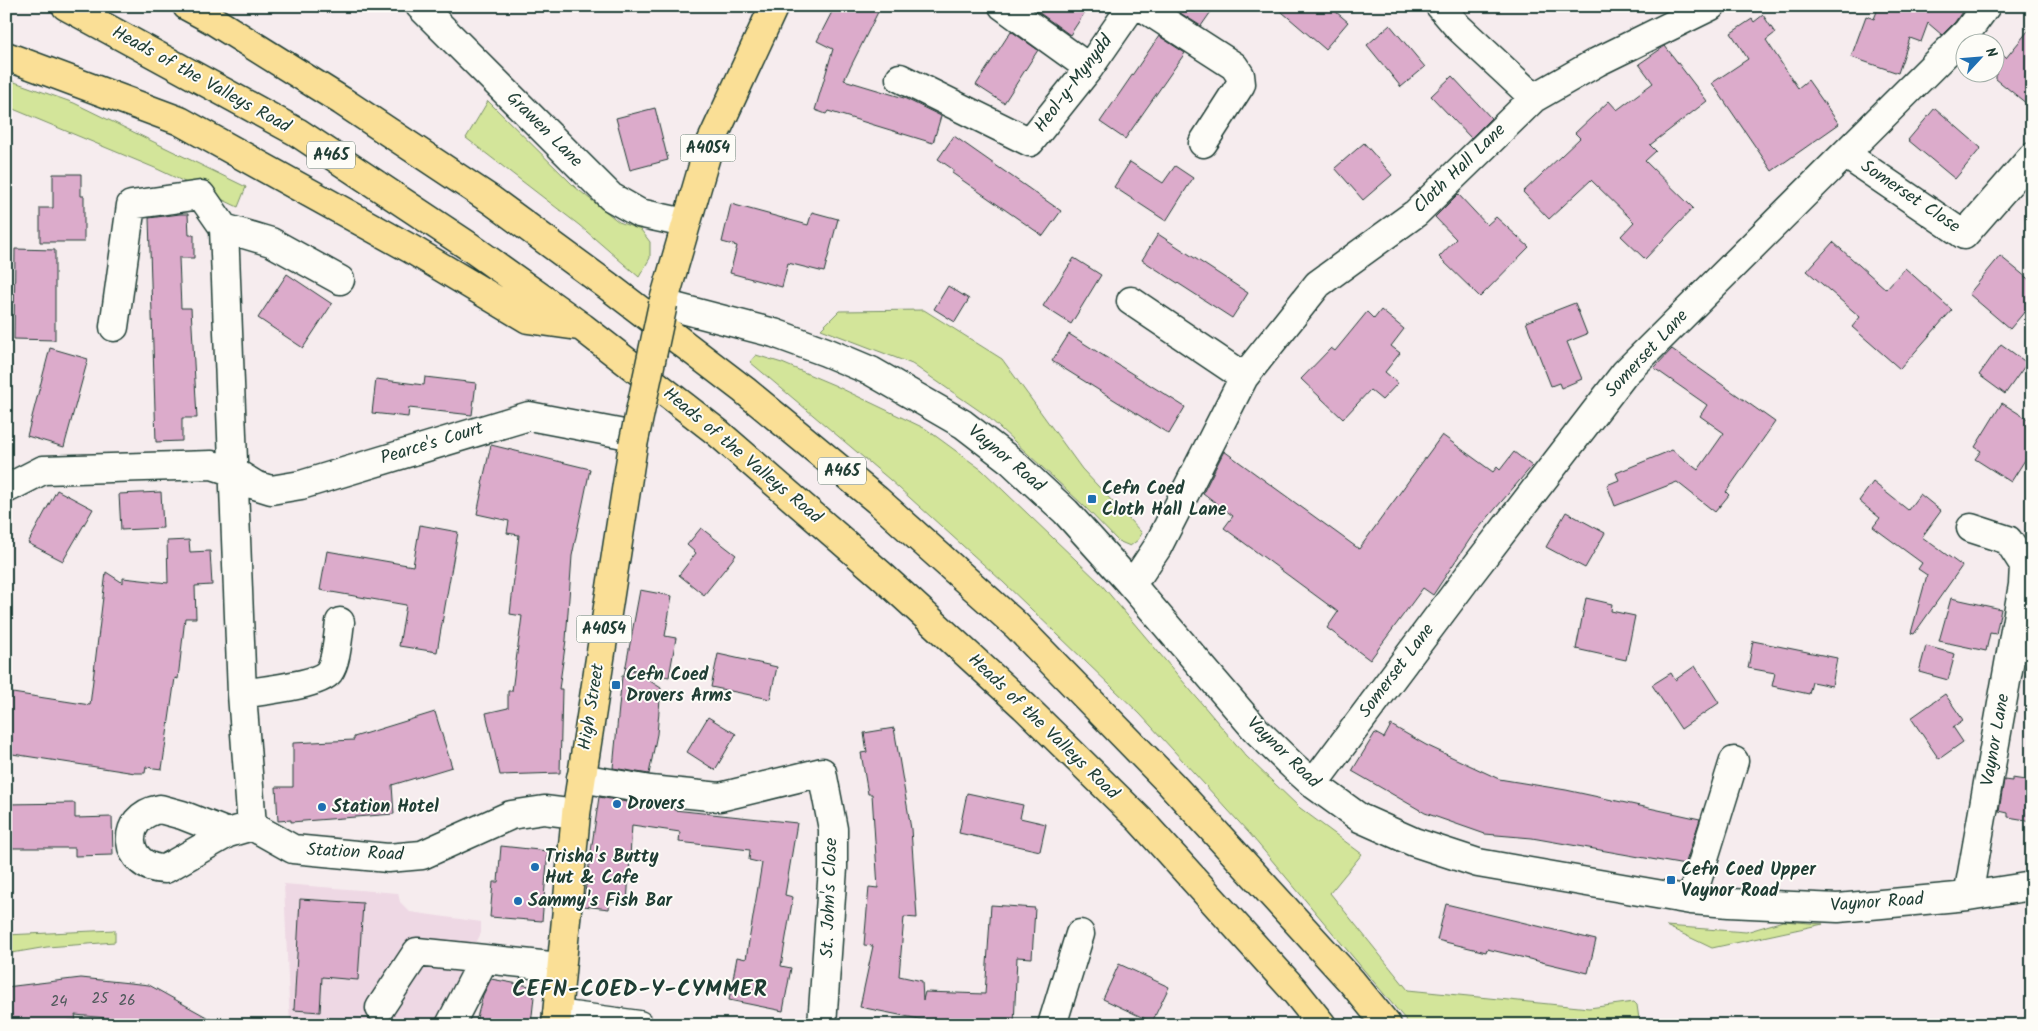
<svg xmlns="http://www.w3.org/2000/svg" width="2038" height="1031" font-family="Kalam,sans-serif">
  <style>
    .built { fill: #eed8e4 }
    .green { fill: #d3e59a; stroke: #799167 }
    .building { fill: #dcabcb; stroke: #1f3d34 }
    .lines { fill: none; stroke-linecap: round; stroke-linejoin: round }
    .minor-casing { stroke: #1f3d34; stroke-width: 31 }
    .major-casing { stroke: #1f3d34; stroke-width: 31 }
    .highway-casing { stroke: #1f3d34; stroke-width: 31 }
    .minor { stroke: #fdfcf7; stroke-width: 28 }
    .major { stroke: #fadf96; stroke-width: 28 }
    .highway { stroke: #fadf96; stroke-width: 28 }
    .major-bridge-casing { stroke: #1f3d34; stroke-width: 31; stroke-linecap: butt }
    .major-bridge { stroke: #fadf96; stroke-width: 28 }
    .poi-dot { fill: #1f6fb2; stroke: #fdfcf7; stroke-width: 2 }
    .labels { text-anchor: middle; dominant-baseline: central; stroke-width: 4; stroke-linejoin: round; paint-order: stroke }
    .number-label { font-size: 15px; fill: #4e585a }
    .shield { fill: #fdfcf7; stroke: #62766e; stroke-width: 1 }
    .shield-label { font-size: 16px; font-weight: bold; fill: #1f3d34 }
    .street-label { font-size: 18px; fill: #1f3d34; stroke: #fdfcf7 }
    .poi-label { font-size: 18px; font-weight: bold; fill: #1f3d34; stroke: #fdfcf7; text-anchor: start }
    .district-label { font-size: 22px; font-weight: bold; letter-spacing: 1px; fill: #1f3d34; stroke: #fdfcf7 }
  </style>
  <rect width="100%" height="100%" fill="#f6ecee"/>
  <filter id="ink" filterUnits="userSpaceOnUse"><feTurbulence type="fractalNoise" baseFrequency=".02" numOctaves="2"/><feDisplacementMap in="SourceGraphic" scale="10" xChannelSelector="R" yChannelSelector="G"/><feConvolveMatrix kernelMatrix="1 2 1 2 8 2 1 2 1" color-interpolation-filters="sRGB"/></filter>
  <g filter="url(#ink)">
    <path class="built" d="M 284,884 L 398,893 L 400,902 L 410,912 L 481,922 L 481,933 L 435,1025 L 290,1025 Z"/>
    <path class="green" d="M 6,79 L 74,103 L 246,187 L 238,207 L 155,168 L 6,106 Z
      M 488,101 L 575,187 L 619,222 L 641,230 L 650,242 L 650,258 L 639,277 L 579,225 L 466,138 Z
      M 924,310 L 1002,359 L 1082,469 L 1142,533 L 1138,540 L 1130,546 L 1118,541 L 1083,505 L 987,416 L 912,364 L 821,329 L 839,311 Z
      M 756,355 L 782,363 L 834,385 L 926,429 L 982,470 L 1100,583 L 1246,756 L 1300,808 L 1362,854 L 1330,893 L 1408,990 L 1589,1008 L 1634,1002 L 1637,1005 L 1639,1019 L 1603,1025 L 1410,1025 L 1249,833 L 1140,714 L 1003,582 L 889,479 L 750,362 Z
      M 1783,921 L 1823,924 L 1712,948 L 1666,926 L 1746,932 Z
      M 115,930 L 115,942 L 47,947 L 6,954 L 6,935 Z"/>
    <path class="building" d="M 835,6 L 881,6 L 844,80 L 904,98 L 941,116 L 933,143 L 828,111 L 826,114 L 815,110 L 833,49 L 817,41 Z
      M 1030,6 L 1089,6 L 1070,35 Z
      M 1180,6 L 1215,6 L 1201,26 L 1177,11 Z
      M 1275,6 L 1329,6 L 1348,22 L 1325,49 Z
      M 1879,6 L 1966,6 L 1955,22 L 1942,35 L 1928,23 L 1921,42 L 1910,38 L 1898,73 L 1851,57 L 1866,16 L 1874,19 Z
      M 1763,15 L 1775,33 L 1766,40 L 1798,88 L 1808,80 L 1839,124 L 1772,171 L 1712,83 L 1748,59 L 1731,33 L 1752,19 L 1754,22 Z
      M 1390,25 L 1425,67 L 1401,87 L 1367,45 Z
      M 2032,26 L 2032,108 L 1996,79 L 1996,49 L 2006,58 Z
      M 1011,31 L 1038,50 L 1004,103 L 976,85 Z
      M 1159,36 L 1185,53 L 1125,139 L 1100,122 Z
      M 1665,46 L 1707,101 L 1650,145 L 1656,151 L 1645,161 L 1693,208 L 1645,259 L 1621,236 L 1634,222 L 1591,180 L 1549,219 L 1523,192 L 1580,138 L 1575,133 L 1609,101 L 1617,110 L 1653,83 L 1639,64 Z
      M 1452,76 L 1491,118 L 1471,138 L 1431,96 Z
      M 655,108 L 668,160 L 630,170 L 616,118 Z
      M 1935,108 L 1981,148 L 1955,179 L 1908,140 Z
      M 954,136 L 1061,211 L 1043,236 L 952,173 L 954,170 L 938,159 Z
      M 1364,143 L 1392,175 L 1363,200 L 1335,168 Z
      M 1130,162 L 1163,183 L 1175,166 L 1193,178 L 1166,221 L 1114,187 Z
      M 53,174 L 81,174 L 81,196 L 84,196 L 84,242 L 40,242 L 40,208 L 53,208 Z
      M 1458,194 L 1487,225 L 1496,217 L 1529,247 L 1480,297 L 1439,257 L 1456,239 L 1435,217 Z
      M 731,204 L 808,225 L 812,212 L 838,219 L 824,272 L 788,263 L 782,287 L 730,273 L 737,246 L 722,242 Z
      M 180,214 L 188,214 L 189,235 L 194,235 L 194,258 L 179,258 L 181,308 L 191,308 L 197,418 L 182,418 L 182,441 L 156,442 L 149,218 Z
      M 1158,234 L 1248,293 L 1232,318 L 1142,260 Z
      M 1833,242 L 1886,289 L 1905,268 L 1952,310 L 1900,369 L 1852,327 L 1860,317 L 1807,271 Z
      M 15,249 L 55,250 L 55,340 L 14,339 Z
      M 2000,256 L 2032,282 L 2032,303 L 2010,329 L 1969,294 Z
      M 1074,258 L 1101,275 L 1071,324 L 1043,306 Z
      M 287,274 L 332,304 L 303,348 L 258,318 Z
      M 948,286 L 969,299 L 955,322 L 934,309 Z
      M 1575,303 L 1587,334 L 1567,342 L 1582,379 L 1561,388 L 1559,383 L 1551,386 L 1526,322 Z
      M 1381,310 L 1404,329 L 1391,346 L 1400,353 L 1385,372 L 1398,383 L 1382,400 L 1370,390 L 1343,419 L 1301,379 L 1331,348 L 1335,351 L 1367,312 L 1374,319 Z
      M 1069,334 L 1185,407 L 1169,434 L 1052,361 Z
      M 2001,344 L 2027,363 L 2005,394 L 1979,375 Z
      M 50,348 L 88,359 L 64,447 L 27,436 Z
      M 1672,349 L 1775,422 L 1726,492 L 1729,495 L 1715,512 L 1677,482 L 1615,506 L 1607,485 L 1619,480 L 1616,473 L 1672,450 L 1698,470 L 1724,433 L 1700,416 L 1707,405 L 1654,368 Z
      M 425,377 L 476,383 L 472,415 L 409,408 L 408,417 L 372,413 L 376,379 L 424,385 Z
      M 2002,403 L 2032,422 L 2032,449 L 2011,482 L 1975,459 L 1981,451 L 1975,447 Z
      M 1442,435 L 1493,472 L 1497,467 L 1500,470 L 1514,452 L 1532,466 L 1472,536 L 1433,595 L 1423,588 L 1370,660 L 1327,628 L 1338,612 L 1224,528 L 1233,516 L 1203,493 L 1224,451 L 1359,549 Z
      M 491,445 L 590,469 L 572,556 L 566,640 L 559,689 L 562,689 L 560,773 L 500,775 L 486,713 L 508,708 L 508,691 L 512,691 L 522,616 L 510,614 L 519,535 L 507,533 L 509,521 L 477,514 L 483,485 L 482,484 Z
      M 1873,482 L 1908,510 L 1920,494 L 1941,511 L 1922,537 L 1962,566 L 1914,634 L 1911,633 L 1927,575 L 1918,569 L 1922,563 L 1873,527 L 1880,518 L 1859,501 Z
      M 57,490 L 93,509 L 63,561 L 28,543 Z
      M 161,492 L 163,528 L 121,530 L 119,494 Z
      M 1566,512 L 1605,533 L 1585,568 L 1546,547 Z
      M 420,525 L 458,532 L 437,652 L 399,646 L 406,605 L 320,590 L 327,551 L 413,566 Z
      M 701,528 L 736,555 L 704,595 L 679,575 L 696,553 L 687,545 Z
      M 189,540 L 190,552 L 210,551 L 212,585 L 195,586 L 196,618 L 185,618 L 178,679 L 175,678 L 162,769 L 146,767 L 145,773 L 135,773 L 6,753 L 6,692 L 90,705 L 106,572 L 123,583 L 123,578 L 168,583 L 167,541 Z
      M 640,590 L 672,596 L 665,636 L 676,638 L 669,677 L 631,669 L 661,688 L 657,734 L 649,774 L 613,768 L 622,676 L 624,676 Z
      M 1586,598 L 1612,604 L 1611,611 L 1635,616 L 1626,660 L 1576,649 Z
      M 1951,598 L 2001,609 L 1996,634 L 1990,633 L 1986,651 L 1939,641 Z
      M 1753,641 L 1837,658 L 1832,686 L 1812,682 L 1809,694 L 1772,686 L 1775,673 L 1748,668 Z
      M 1926,646 L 1955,654 L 1948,680 L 1919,672 Z
      M 718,654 L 777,667 L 770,699 L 711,687 Z
      M 1695,666 L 1719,703 L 1681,729 L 1652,685 L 1671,673 L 1675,680 Z
      M 1945,694 L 1963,720 L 1953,727 L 1963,742 L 1939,759 L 1911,718 Z
      M 435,712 L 452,767 L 392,785 L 394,814 L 291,822 L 291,820 L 278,821 L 276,787 L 293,787 L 293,743 L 354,740 L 354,737 Z
      M 708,717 L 736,734 L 715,770 L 687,752 Z
      M 1391,725 L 1426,745 L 1499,779 L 1566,790 L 1700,819 L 1685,865 L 1532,838 L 1485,834 L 1425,813 L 1352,771 L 1375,733 L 1384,738 Z
      M 894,728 L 911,829 L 917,918 L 904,917 L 899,976 L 922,981 L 923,1000 L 925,992 L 985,994 L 991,905 L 1035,908 L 1032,958 L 1017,957 L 1014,1025 L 919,1019 L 860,1007 L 873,946 L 864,945 L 869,887 L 878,888 L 872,794 L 868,794 L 861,753 L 867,752 L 864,733 Z
      M 2012,778 L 2032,781 L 2032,821 L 2008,817 L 2008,813 L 1999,811 L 2004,780 L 2012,781 Z
      M 967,793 L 1023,805 L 1020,818 L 1046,824 L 1040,851 L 959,833 Z
      M 599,797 L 649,806 L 649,808 L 654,808 L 655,806 L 674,808 L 674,810 L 797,823 L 785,895 L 793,897 L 781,966 L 791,968 L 783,1011 L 729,1000 L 737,957 L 746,959 L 762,863 L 749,860 L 750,850 L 679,842 L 680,832 L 632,825 L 627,904 L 610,901 L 609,909 L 583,906 Z
      M 75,803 L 75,818 L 112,817 L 113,855 L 75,856 L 75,848 L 6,848 L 6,804 Z
      M 501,846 L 548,851 L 542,921 L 490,917 L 493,882 L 498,882 Z
      M 300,899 L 363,903 L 358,980 L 322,977 L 320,1012 L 294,1010 Z
      M 1446,904 L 1596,940 L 1588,973 L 1487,949 L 1486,952 L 1437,940 Z
      M 1119,964 L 1169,987 L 1152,1022 L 1103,999 Z
      M 81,978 L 149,985 L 221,1025 L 150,1025 L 151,1022 L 75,1015 L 76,1020 L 42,1025 L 6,1025 L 6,987 Z
      M 491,979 L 535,987 L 531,1025 L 475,1025 L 483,995 Z"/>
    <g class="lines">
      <g class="minor-casing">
        <path id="minor" d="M 420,6 L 611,197 L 639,213 L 685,223
          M 1003,6 L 1089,68
          M 1141,6 L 1234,66 L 1240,75 L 1241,84 L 1203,143
          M 1440,6 L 1458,27 L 1534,98
          M 900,78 L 1030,142 L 1089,68 L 1132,6
          M 1845,154 L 1964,235 L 2032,157
          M 1131,301 L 1244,377
          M 663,304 L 774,333 L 826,352 L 871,371 L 963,424 L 1011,461 L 1066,512 L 1130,583 L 1256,730 L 1294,767 L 1313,784 L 1360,818 L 1414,842 L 1478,863 L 1691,900 L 1729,903 L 1838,908 L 1968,896 L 2032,886
          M 114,327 L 131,205 L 201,195 L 224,228
          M 6,489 L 43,470 L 212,465 L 234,472 L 255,485 L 271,490 L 301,485 L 529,416 L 634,436
          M 1130,583 L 1141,572 L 1157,548 L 1244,377 L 1318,284 L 1416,213 L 1534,98 L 1597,62 L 1711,6
          M 242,694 C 260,691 319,685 329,672 C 337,661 338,634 340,622
          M 581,778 L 650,790 L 720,797 L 822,772 L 833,829 L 833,868 L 822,1025
          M 1313,784 L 1467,578 L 1625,373 L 1967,32 L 1986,6
          M 160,809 L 182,815 L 228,833 L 165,869 C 123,869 118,816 160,809 Z
          M 252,826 L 293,849 L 388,858 L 422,855 L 511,815 L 544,810 L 576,814
          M 228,833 L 252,826 L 242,694 L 224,228 L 271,242 L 340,280
          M 1968,896 L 2023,585 L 2024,565 L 2008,540 L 1971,528
          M 1691,900 L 1734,761
          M 380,1008 L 417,952 L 484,959
          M 557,1014 L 639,1025
          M 450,1025 L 484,959 L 560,967
          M 1052,1025 L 1080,934"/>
      </g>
      <g class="major-casing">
        <path id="major" d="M 663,304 L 708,149 L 774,6
          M 556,1025 L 576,814 L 633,445"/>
      </g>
      <g class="highway-casing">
        <path id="highway" d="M 66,6 L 297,132 L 470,247 L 582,327 L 717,432 L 880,574 L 1025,707 L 1141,821 L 1294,990 L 1322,1025
          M 187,6 L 211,19 L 342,101 L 491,200 L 608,286 L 744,390 L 877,500 L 1016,625 L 1171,784 L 1352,982 L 1387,1025
          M 6,56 L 180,121 L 411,249 L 528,319 L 578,326"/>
      </g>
      <use href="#minor" class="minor"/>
      <use href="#major" class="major"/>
      <use href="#highway" class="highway"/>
      <g class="major-bridge-casing">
        <path id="major-bridge" d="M 633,445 L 663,304"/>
      </g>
      <use href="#major-bridge" class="major-bridge"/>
    </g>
  </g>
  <g class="poi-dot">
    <rect x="1087" y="494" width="10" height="10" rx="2.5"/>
    <rect x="611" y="680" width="10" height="10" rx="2.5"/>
    <circle cx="617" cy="804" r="5"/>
    <circle cx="322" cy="807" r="5"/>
    <circle cx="535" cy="867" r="5"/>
    <rect x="1666" y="875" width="10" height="10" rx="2.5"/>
    <circle cx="518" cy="901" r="5"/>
  </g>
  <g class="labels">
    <g class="number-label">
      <text x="100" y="999">25</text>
      <text x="127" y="1001">26</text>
      <text x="59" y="1002">24</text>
    </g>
    <g class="shield">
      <rect x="680.5" y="134.5" width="55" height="27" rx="4"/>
      <rect x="307" y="141.5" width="48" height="27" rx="4"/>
      <rect x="818" y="457.5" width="48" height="27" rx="4"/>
      <rect x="576.5" y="615.5" width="55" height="27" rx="4"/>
    </g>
    <g class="shield-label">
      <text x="708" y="148">A4054</text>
      <text x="331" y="155">A465</text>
      <text x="842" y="471">A465</text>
      <text x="604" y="629">A4054</text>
    </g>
    <g class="street-label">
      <text transform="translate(201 80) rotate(29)">Heads of the Valleys Road</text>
      <text transform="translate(1074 84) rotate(-53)">Heol-y-Mynydd</text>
      <text transform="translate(544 130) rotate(45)">Grawen Lane</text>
      <text transform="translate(1460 169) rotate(-44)">Cloth Hall Lane</text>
      <text transform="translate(1910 197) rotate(34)">Somerset Close</text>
      <text transform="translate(1647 354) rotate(-47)">Somerset Lane</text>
      <text transform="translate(432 444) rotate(-17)">Pearce's Court</text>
      <text transform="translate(742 456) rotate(40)">Heads of the Valleys Road</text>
      <text transform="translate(1006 459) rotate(40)">Vaynor Road</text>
      <text transform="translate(1397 671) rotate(-53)">Somerset Lane</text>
      <text transform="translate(592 707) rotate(-81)">High Street</text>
      <text transform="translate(1043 727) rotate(44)">Heads of the Valleys Road</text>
      <text transform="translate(1996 740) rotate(-80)">Vaynor Lane</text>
      <text transform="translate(1283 753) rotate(44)">Vaynor Road</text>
      <text transform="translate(355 853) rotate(3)">Station Road</text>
      <text transform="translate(830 898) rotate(-88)">St. John's Close</text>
      <text transform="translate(1877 903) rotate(-4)">Vaynor Road</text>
    </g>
    <g class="poi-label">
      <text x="1102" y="489">Cefn Coed<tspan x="1102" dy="21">Cloth Hall Lane</tspan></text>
      <text x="626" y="675">Cefn Coed<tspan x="626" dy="21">Drovers Arms</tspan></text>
      <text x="627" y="804">Drovers</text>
      <text x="332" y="807">Station Hotel</text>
      <text x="545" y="857">Trisha's Butty<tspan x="545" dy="21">Hut &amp; Cafe</tspan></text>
      <text x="1681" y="870">Cefn Coed Upper<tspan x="1681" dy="21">Vaynor Road</tspan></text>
      <text x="528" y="901">Sammy's Fish Bar</text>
    </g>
    <g class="district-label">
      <text x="640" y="990">CEFN-COED-Y-CYMMER</text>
    </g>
  </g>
  <rect width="2038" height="1031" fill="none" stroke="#fdfcf7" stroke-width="25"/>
  <rect x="12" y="12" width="2013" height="1006" fill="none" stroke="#1f3d34" stroke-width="2" filter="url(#ink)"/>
  <g transform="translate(1980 58) rotate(64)"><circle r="24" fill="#fdfcf7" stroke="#a4b0a9"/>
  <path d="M0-4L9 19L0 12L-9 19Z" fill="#1f6fb2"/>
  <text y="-8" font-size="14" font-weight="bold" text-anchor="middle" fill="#1f3d34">N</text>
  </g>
</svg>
